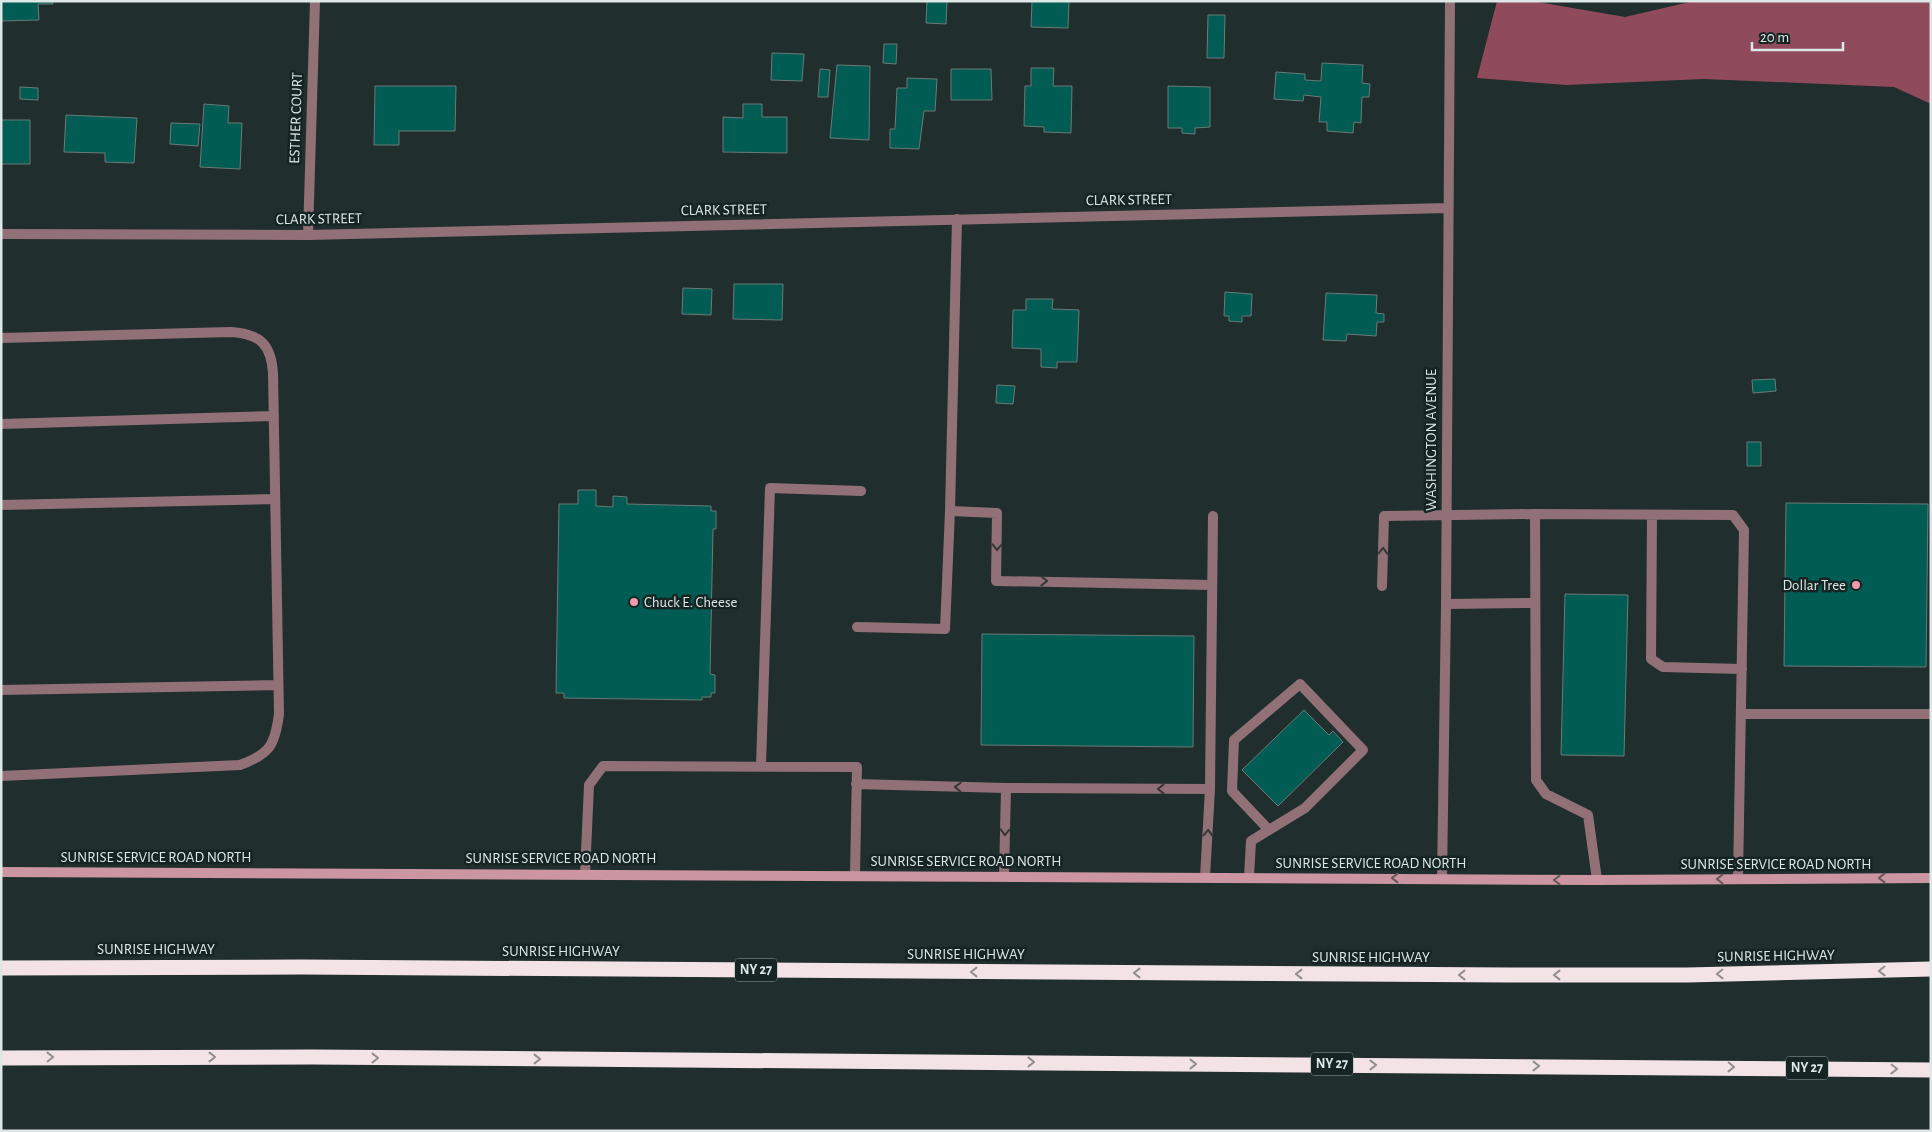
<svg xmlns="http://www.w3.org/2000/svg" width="1932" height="1132" font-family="'Alegreya Sans',sans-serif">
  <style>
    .forest { fill: #8f4a5c }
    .building { fill: #015c53; stroke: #6a7b78 }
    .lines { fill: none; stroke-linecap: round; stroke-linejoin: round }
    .lane { stroke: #917077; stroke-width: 10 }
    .street { stroke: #917077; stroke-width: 10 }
    .secondary { stroke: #cb96a1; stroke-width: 10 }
    .highway { stroke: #f4e3e6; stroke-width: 15 }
    .oneway { stroke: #353838 }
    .oneway2 { stroke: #67585c }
    .oneway3 { stroke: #908e8e }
    .poi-dot { fill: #f29aae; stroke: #162523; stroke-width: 2 }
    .labels { text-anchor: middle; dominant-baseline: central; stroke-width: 5; stroke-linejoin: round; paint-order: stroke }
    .shield { fill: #162523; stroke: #a1adab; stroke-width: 1 }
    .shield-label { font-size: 14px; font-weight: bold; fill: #dde7e5 }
    .street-label { font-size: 15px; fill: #dde7e5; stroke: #162523 }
    .poi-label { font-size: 15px; fill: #dde7e5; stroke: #162523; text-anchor: end }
  </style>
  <rect width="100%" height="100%" fill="#202f2d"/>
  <path class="forest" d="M 1497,1 L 1532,1 L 1625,17 L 1694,1 L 1931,1 L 1931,104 L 1894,87 L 1704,79 L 1566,85 L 1477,78 Z"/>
  <path class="building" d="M 1,1 L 52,1 L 53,4 L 38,4 L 39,20 L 1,21 Z
    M 927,1 L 947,1 L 946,24 L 926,23 Z
    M 1032,1 L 1069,1 L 1068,28 L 1031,27 Z
    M 1208,15 L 1225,15 L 1224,58 L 1207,58 Z
    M 884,44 L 897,44 L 896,64 L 883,63 Z
    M 772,53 L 804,54 L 802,81 L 771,80 Z
    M 1322,63 L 1363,65 L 1362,83 L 1370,84 L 1369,97 L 1362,97 L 1361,123 L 1354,122 L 1353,133 L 1327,131 L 1327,122 L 1319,122 L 1321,97 L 1304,95 L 1303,101 L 1274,99 L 1276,72 L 1305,74 L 1305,80 L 1321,81 Z
    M 837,65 L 870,66 L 869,140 L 830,138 Z
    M 1031,68 L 1054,68 L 1053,86 L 1072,86 L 1071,133 L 1044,132 L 1044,127 L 1024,126 L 1025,86 L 1031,86 Z
    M 820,69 L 830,70 L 828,97 L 818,97 Z
    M 951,69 L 991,69 L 992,100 L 951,100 Z
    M 907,78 L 937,79 L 935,111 L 924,111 L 919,149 L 890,148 L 890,129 L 895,129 L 897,88 L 907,88 Z
    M 375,86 L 456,86 L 455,131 L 399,131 L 399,145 L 374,145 Z
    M 1168,86 L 1210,87 L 1210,127 L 1195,128 L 1195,134 L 1182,133 L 1182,128 L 1168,128 Z
    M 20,87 L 38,88 L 38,100 L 20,99 Z
    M 204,104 L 229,106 L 228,123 L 242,123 L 240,169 L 200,167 Z
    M 743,104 L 762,104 L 762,117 L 787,117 L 787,153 L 723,152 L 723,117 L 743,118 Z
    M 66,115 L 137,118 L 134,163 L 105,162 L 105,153 L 64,152 Z
    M 1,120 L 30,120 L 30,164 L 1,164 Z
    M 171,123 L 200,124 L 198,146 L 170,144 Z
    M 734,284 L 783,284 L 782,320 L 733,319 Z
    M 683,288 L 712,289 L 711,315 L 682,314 Z
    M 1225,292 L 1252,294 L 1251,316 L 1242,316 L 1242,322 L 1229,321 L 1229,316 L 1224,316 Z
    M 1326,293 L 1377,295 L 1376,313 L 1384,314 L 1384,322 L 1377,322 L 1376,336 L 1347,334 L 1346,341 L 1323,340 Z
    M 1026,299 L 1053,299 L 1052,309 L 1079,310 L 1077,362 L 1057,362 L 1057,368 L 1041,367 L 1041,349 L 1012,348 L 1013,310 L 1026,310 Z
    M 1775,379 L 1776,391 L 1753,393 L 1752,380 Z
    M 997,385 L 1015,386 L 1013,404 L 996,403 Z
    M 1747,442 L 1761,442 L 1761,466 L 1747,466 Z
    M 578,490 L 596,490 L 596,506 L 613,507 L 613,496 L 627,497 L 627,504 L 711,506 L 711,511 L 716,511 L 716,529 L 713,529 L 710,674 L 715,675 L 715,693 L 711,693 L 711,697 L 702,697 L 702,700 L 564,698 L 564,693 L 556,693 L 559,504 L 578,504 Z
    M 1786,503 L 1928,504 L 1926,667 L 1784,666 Z
    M 1565,594 L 1628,595 L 1624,756 L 1561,755 Z
    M 982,634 L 1194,636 L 1193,747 L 981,745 Z
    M 1304,710 L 1329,735 L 1333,731 L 1343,742 L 1278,806 L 1242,770 Z"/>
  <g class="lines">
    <path class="lane" d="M 957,219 L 950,511 L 997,513 L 996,581 L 1212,585
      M 1,338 L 231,332 C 260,334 271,344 273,373 L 279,714 C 275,745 270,754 240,765 L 1,776
      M 1,424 L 274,416
      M 1,505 L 275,499
      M 1652,516 L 1651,659 L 1663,667 L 1742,669
      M 1382,586 L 1384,516 L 1535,514
      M 1446,604 L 1535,603
      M 857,627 L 945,629 L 950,511
      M 1,690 L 278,685
      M 1742,714 L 1931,714
      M 761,766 L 770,488 L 861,491
      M 856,784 L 1006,788 L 1210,789
      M 585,874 L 589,785 L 603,766 L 857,767 L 855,875
      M 1004,876 L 1006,788
      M 1205,877 L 1210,789 L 1213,516
      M 1249,877 L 1251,841 L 1305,808 L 1363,750 L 1300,684 L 1234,740 L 1232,791 L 1269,830
      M 1597,880 L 1588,815 L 1546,794 L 1536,780 L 1535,514 L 1733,515 L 1744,530 L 1738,879"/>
    <path class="street" d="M 1,234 L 308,235 L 1448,208
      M 308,235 L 315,1
      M 1442,879 L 1446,604 L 1450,1"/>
    <path class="secondary" d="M 1,872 L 1597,880 L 1931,878"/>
    <path class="highway" d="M 1,968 L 302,967 L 1510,975 L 1687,975 L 1931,969
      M 1,1058 L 312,1057 L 1931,1070"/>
  </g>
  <defs><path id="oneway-chevron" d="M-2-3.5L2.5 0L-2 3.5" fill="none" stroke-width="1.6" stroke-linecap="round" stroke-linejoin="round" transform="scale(1.25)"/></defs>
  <g class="oneway">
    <use href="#oneway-chevron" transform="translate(997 547) rotate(91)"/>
    <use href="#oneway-chevron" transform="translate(1383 551) rotate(-88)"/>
    <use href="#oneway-chevron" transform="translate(1044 581) rotate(1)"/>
    <use href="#oneway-chevron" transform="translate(958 787) rotate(-178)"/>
    <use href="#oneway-chevron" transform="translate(1161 789) rotate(-180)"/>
    <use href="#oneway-chevron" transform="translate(1005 832) rotate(92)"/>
    <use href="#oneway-chevron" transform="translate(1208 833) rotate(-88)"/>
  </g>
  <g class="oneway2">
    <use href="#oneway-chevron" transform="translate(1395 878) rotate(-180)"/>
    <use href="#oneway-chevron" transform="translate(1882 878) rotate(180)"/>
    <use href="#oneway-chevron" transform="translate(1720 879) rotate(180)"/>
    <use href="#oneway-chevron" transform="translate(1557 880) rotate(-180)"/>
  </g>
  <g class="oneway3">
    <use href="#oneway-chevron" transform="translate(1882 971) rotate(179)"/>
    <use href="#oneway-chevron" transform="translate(974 972) rotate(-180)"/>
    <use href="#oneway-chevron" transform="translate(1137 973) rotate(-180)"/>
    <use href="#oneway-chevron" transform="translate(1299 974) rotate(-180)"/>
    <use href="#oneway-chevron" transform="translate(1720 974) rotate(179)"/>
    <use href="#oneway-chevron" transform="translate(1462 975) rotate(-180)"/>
    <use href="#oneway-chevron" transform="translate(1557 975) rotate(180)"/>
    <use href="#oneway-chevron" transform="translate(50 1057) rotate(-1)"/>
    <use href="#oneway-chevron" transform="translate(212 1057)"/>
    <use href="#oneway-chevron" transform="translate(375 1058)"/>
    <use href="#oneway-chevron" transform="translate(537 1059)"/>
    <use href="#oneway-chevron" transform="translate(1031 1062)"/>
    <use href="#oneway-chevron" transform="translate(1193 1064)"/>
    <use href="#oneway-chevron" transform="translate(1373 1065)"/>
    <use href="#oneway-chevron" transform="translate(1536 1066)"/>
    <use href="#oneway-chevron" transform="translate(1731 1067) rotate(1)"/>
    <use href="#oneway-chevron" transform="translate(1894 1069) rotate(1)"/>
  </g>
  <g class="poi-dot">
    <circle cx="1856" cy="585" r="5"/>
    <circle cx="634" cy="602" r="5"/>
  </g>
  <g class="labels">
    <g class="shield">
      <rect x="735" y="958.5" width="42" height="23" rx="4"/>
      <rect x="1311" y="1052.5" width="42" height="23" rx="4"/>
      <rect x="1786" y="1056.5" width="42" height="23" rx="4"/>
    </g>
    <g class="shield-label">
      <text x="756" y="970">NY 27</text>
      <text x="1332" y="1064">NY 27</text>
      <text x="1807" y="1068">NY 27</text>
    </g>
    <g class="street-label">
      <text transform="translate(296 118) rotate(-88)">ESTHER COURT</text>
      <text transform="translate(1129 200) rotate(-1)">CLARK STREET</text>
      <text transform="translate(724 210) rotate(-1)">CLARK STREET</text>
      <text transform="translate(319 219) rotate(-1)">CLARK STREET</text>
      <text transform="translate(1431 440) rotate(-90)">WASHINGTON AVENUE</text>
      <text x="156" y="857">SUNRISE SERVICE ROAD NORTH</text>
      <text x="561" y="858">SUNRISE SERVICE ROAD NORTH</text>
      <text x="966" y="861">SUNRISE SERVICE ROAD NORTH</text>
      <text x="1371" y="863">SUNRISE SERVICE ROAD NORTH</text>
      <text x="1776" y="864">SUNRISE SERVICE ROAD NORTH</text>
      <text x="156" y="949">SUNRISE HIGHWAY</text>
      <text x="561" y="951">SUNRISE HIGHWAY</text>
      <text x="966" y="954">SUNRISE HIGHWAY</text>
      <text transform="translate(1776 956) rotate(-1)">SUNRISE HIGHWAY</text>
      <text x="1371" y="957">SUNRISE HIGHWAY</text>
    </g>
    <g class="poi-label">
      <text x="1846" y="585">Dollar Tree</text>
      <text x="644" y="602" text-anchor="start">Chuck E. Cheese</text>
    </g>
  </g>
  <rect width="1932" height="1132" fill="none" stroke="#dde7e5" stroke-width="5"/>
  <path d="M1752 42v8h91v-8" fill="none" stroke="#dde7e5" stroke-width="2.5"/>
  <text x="1760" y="42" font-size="15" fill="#dde7e5" stroke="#162523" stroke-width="4" paint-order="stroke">20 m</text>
</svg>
